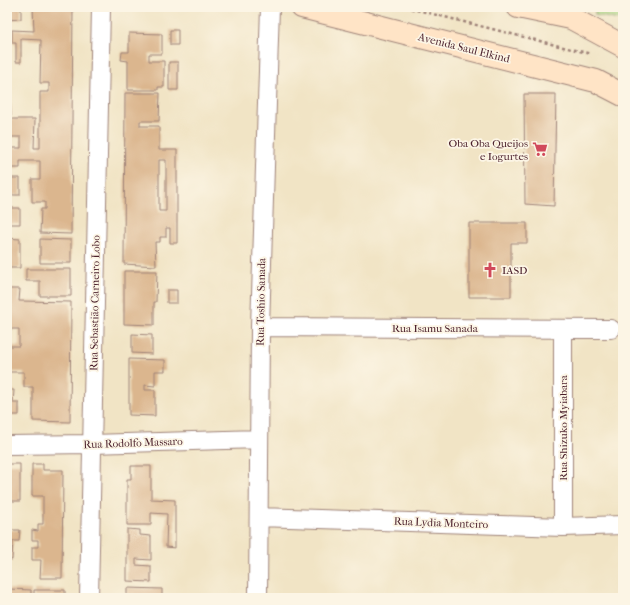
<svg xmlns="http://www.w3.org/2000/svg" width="630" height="605" font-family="'IM FELL French Canon',serif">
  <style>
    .green { fill: #aad581; stroke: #7a7a56 }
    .building { fill: #dbb68e; fill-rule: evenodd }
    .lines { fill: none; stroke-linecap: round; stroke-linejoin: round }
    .street-casing { stroke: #9e8278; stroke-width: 20 }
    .secondary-casing { stroke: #9e8278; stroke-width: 24 }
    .path { stroke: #9e8278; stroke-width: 2.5; stroke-dasharray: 3 3; stroke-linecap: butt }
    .street { stroke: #fff; stroke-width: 18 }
    .secondary { stroke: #ffe4c6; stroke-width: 22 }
    .labels { text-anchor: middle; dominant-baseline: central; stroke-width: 3.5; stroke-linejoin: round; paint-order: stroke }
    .street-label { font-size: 11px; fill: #4a1f2b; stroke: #fcf5e5 }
    .poi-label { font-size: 11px; fill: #4a1f2b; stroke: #fcf5e5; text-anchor: end }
  </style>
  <rect width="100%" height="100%" fill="#fcf5e5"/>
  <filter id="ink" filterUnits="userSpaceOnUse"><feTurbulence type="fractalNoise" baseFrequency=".025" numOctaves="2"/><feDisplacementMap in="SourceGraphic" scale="8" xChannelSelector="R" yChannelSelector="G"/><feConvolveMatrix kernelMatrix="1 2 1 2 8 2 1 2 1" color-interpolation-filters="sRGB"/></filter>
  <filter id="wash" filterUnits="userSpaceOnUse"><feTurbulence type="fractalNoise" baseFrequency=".012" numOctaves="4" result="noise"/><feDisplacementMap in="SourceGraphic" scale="16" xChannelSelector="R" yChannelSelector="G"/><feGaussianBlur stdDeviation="0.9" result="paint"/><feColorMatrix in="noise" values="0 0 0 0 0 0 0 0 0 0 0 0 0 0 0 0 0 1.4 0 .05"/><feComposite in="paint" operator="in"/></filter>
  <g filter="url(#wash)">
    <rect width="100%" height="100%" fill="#f1e4c5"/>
    <path class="green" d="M 595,7 L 623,7 L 623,21 L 595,15 Z"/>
    <g id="blocks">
      <path class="building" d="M 7,7 L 21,7 L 21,19 L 7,20 Z
        M 33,7 L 73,7 L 71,234 L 40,233 L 41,209 L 45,209 L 45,202 L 32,202 L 32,179 L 40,179 L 40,161 L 20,161 L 20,168 L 8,168 L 7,148 L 21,148 L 21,137 L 7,137 L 7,119 L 35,119 L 34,148 L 40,148 L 40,92 L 49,92 L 49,83 L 40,83 L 41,40 L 21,39 L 21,62 L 16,62 L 16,43 L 12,43 L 12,30 L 34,31 Z
        M 170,30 L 178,30 L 178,45 L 170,45 Z
        M 129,33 L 162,34 L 162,54 L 149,54 L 149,61 L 164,61 L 164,87 L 158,87 L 158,90 L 128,90 L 128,61 L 121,60 L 122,52 L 129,52 Z
        M 7,62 L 9,62 L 11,115 L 7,115 Z
        M 169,62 L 178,62 L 178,90 L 169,90 Z
        M 125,93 L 160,93 L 159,121 L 140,121 L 140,126 L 159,126 L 159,150 L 177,150 L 177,243 L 170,243 L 170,228 L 166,228 L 166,237 L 160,237 L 160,242 L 155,242 L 156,266 L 124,264 ZM 159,160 L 166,160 L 166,211 L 159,211 Z
        M 524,94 L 556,94 L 554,206 L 525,204 Z
        M 7,178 L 20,178 L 20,195 L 7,195 Z
        M 7,208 L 20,208 L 20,224 L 7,224 Z
        M 469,223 L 527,223 L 527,243 L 511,243 L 511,297 L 469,297 Z
        M 7,238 L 20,239 L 20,268 L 7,268 Z
        M 40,239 L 71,240 L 71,263 L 40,263 Z
        M 26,269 L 71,269 L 71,296 L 40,296 L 40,281 L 26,281 Z
        M 124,271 L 157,271 L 156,302 L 154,302 L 154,325 L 124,324 Z
        M 7,289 L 20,289 L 19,301 L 71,302 L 70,422 L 33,421 L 33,387 L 24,387 L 24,372 L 9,372 L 9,382 L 7,382 L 7,346 L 19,346 L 19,329 L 7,329 Z
        M 167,290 L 177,290 L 177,303 L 167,303 Z
        M 132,334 L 152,335 L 152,354 L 132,353 Z
        M 129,359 L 165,360 L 165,371 L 155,371 L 155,386 L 145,385 L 145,390 L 155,390 L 155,416 L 129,415 Z
        M 7,390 L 14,390 L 13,403 L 19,403 L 19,415 L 7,415 Z
        M 7,464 L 20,464 L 20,501 L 7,501 Z
        M 32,464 L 43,464 L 43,470 L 63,470 L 62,578 L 40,578 L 41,560 L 32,560 L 32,547 L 38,547 L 38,540 L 32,540 L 32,530 L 38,531 L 38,524 L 43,524 L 43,496 L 32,496 Z
        M 131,466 L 151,466 L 151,499 L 175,500 L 175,548 L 166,547 L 167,514 L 151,513 L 151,525 L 127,525 L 127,479 L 131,479 Z
        M 127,529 L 140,530 L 140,535 L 151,536 L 151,560 L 136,559 L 136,565 L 151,566 L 151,582 L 127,581 Z
        M 7,530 L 20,530 L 19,541 L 13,541 L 12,560 L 7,559 Z
        M 127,588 L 162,589 L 162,598 L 127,598 Z
        M 9,589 L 31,590 L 31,598 L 9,598 Z
        M 34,590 L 65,590 L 65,598 L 34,598 Z"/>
    </g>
  </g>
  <g filter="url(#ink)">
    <use href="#blocks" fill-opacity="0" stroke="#9e8278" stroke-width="1"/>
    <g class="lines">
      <g class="street-casing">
        <path id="street" d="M 260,327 L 611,329
          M 563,329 L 563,527
          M 7,445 L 92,444 L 259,439
          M 259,517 L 563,527 L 623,525
          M 89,598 L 101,7
          M 258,598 L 260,327 L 270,7"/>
      </g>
      <g class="secondary-casing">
        <path id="secondary" d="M 302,7 L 596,81 L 623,95
          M 518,7 L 571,18 L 623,46"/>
      </g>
      <path class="path" d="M 405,7 L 591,54"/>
      <use href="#street" class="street"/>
      <use href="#secondary" class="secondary"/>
    </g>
  </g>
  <defs>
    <g id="supermarket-bare" transform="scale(1.2)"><path d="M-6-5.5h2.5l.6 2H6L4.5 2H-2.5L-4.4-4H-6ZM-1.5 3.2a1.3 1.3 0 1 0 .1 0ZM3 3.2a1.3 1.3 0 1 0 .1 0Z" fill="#d1495b" stroke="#fcf5e5" stroke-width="2.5" paint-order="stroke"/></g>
    <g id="church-bare" transform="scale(1.2)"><path d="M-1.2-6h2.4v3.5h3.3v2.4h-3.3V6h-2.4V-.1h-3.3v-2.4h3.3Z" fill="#d1495b" stroke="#fcf5e5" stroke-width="2.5" paint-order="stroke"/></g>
  </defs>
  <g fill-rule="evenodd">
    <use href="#supermarket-bare" x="540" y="149"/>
    <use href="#church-bare" x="490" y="270"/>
  </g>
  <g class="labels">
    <g class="street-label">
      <text transform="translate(464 48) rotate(14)">Avenida Saul Elkind</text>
      <text transform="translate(261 302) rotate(-89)">Rua Toshio Sanada</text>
      <text transform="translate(95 303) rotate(-89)">Rua Sebastião Carneiro Lobo</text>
      <text x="435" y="328">Rua Isamu Sanada</text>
      <text transform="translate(563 428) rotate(-90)">Rua Shizuko Myiabara</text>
      <text transform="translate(133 443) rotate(-2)">Rua Rodolfo Massaro</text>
      <text transform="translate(441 523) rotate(2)">Rua Lydia Monteiro</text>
    </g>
    <g class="poi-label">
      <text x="528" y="143">Oba Oba Queijos<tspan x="528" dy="13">e Iogurtes</tspan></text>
      <text x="502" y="270" text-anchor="start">IASD</text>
    </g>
  </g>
  <rect width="630" height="605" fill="none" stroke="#fcf5e5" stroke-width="24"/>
</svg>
